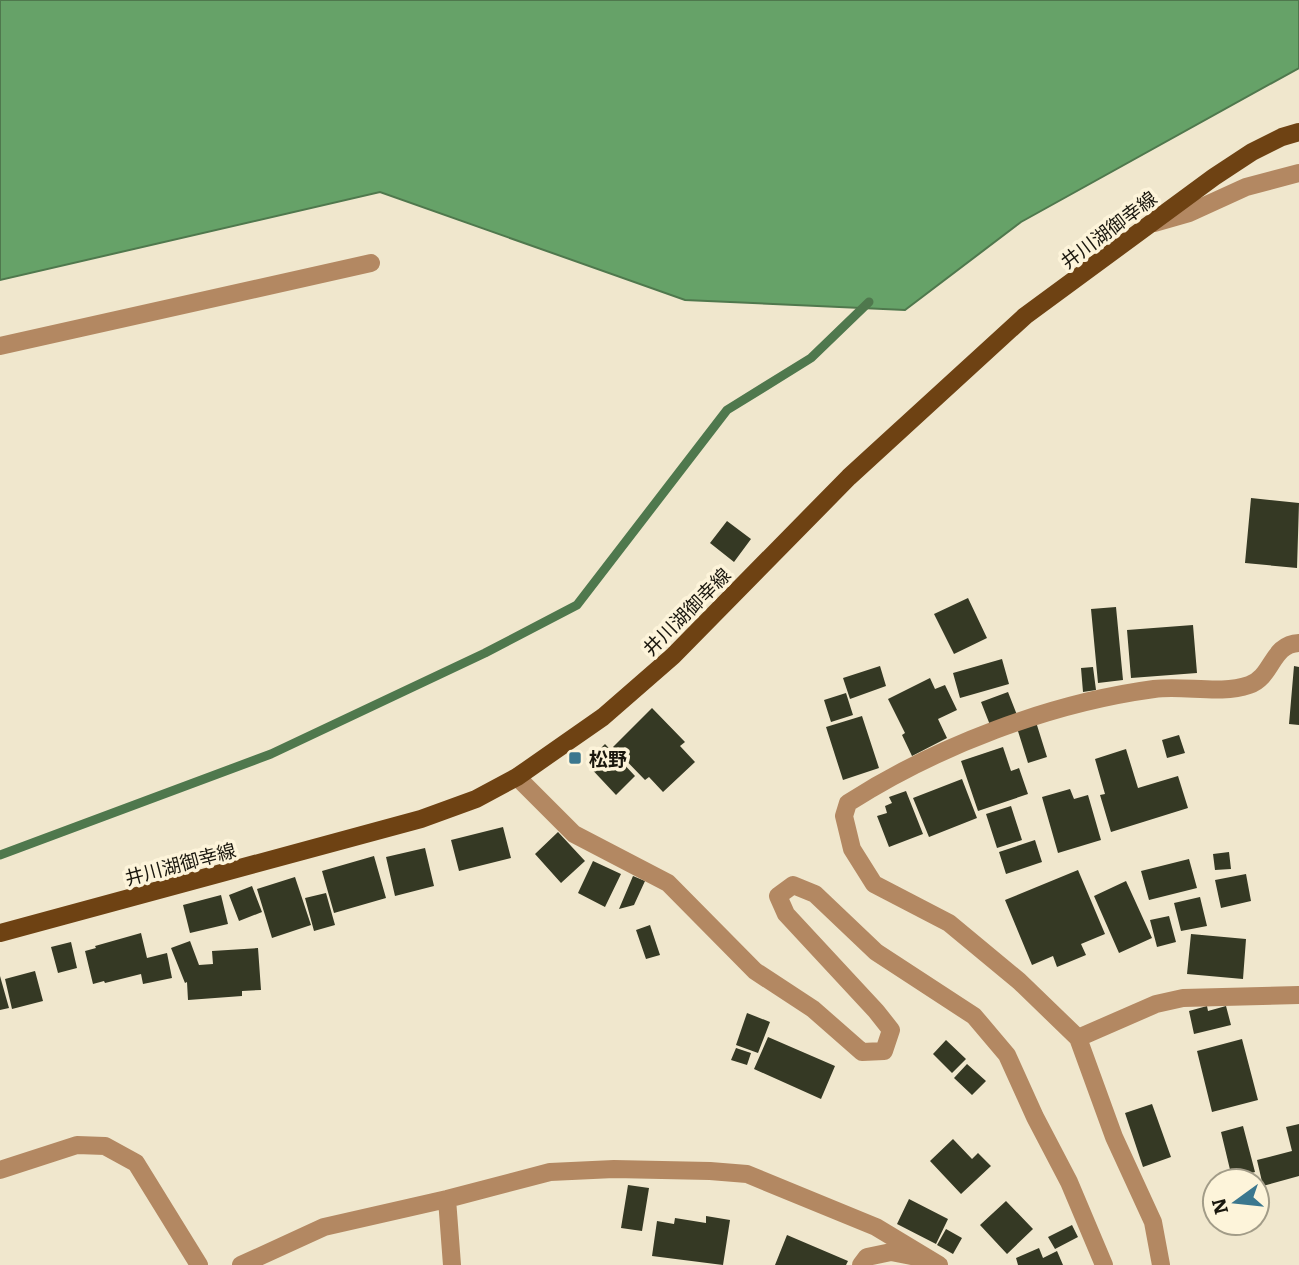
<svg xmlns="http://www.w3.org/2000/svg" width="1299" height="1265" font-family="Literata,'Noto Sans JP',serif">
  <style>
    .water { fill: #66a268; stroke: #4f784d; stroke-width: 2 }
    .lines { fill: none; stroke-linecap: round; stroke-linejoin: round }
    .stream { stroke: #4f784d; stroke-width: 9 }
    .building { fill: #353924 }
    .minor { stroke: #b38862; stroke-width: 18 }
    .major { stroke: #6e4213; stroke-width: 18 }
    .poi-dot { fill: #3b778e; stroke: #fdf4da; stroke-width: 2.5 }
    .labels { text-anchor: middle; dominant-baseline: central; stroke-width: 7; stroke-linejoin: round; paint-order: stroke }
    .street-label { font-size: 19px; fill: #1a170e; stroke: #fdf4da }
    .poi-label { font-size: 19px; font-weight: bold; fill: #1a170e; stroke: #fdf4da; text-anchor: start }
  </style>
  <rect width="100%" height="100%" fill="#f0e7cd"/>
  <path class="water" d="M 0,0 L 1299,0 L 1299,68 L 1021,222 L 905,310 L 685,300 L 380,192 L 0,280 Z"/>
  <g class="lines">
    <path class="stream" d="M 0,855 L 271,754 L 485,653 L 577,605 L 727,410 L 811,358 L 869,302"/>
  </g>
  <path class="building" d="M 1251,498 L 1299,503 L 1297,568 L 1245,563 Z
    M 727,521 L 751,539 L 734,562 L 710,543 Z
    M 968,598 L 987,638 L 954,654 L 934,614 Z
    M 1116,607 L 1123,680 L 1098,683 L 1091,609 Z
    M 1193,625 L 1197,673 L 1131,678 L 1127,630 Z
    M 1002,659 L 1009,684 L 960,698 L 953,673 Z
    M 880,666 L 886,686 L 850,699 L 843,678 Z
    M 1294,666 L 1299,667 L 1299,725 L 1289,724 Z
    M 1093,667 L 1096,690 L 1083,692 L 1081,668 Z
    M 930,678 L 935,689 L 945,685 L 957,710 L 938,719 L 947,738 L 912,756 L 902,735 L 905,733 L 888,699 Z
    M 1008,692 L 1017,715 L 990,725 L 981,702 Z
    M 846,693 L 853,715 L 831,722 L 824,700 Z
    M 652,708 L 685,742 L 680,746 L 695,762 L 663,792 L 649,777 L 645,780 L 613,747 Z
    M 862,716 L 879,768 L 843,780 L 826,727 Z
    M 1036,722 L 1047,757 L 1028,763 L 1017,728 Z
    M 1179,735 L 1185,753 L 1167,758 L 1162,740 Z
    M 605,744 L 635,776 L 616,795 L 586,763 Z
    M 1003,747 L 1011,771 L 1019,768 L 1028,794 L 978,811 L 961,761 Z
    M 1126,749 L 1138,788 L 1178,776 L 1188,808 L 1111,832 L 1100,795 L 1105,794 L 1095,759 Z
    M 962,779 L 977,818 L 929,837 L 913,798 Z
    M 1070,789 L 1074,799 L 1088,795 L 1101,840 L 1058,853 L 1042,797 Z
    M 906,791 L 923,834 L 889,847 L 877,816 L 887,813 L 885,806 L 892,803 L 889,797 Z
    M 1011,806 L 1022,840 L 997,848 L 986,814 Z
    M 503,827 L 511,858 L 459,871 L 451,840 Z
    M 558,832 L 585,861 L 561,883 L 535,854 Z
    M 1035,840 L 1042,862 L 1006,874 L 999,852 Z
    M 425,848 L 434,886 L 395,896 L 386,857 Z
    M 1229,852 L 1231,869 L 1215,870 L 1213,854 Z
    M 374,856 L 386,898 L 334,913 L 322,871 Z
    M 1189,859 L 1197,888 L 1149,900 L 1141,871 Z
    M 593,861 L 621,874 L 605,907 L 578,893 Z
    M 1078,870 L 1105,934 L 1081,944 L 1086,955 L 1057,967 L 1053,956 L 1032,965 L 1005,900 Z
    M 1246,874 L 1251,901 L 1221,908 L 1215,880 Z
    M 633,876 L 645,881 L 634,905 L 619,909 Z
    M 295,877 L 311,925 L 272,938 L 257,889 Z
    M 1126,881 L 1152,938 L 1119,953 L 1094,896 Z
    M 252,886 L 262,912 L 239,921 L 229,895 Z
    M 326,893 L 335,925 L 314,931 L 305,898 Z
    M 221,895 L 228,924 L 190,933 L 183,905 Z
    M 1200,897 L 1207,926 L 1181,931 L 1174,903 Z
    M 1169,916 L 1176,942 L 1157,947 L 1150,920 Z
    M 650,925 L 660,955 L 646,959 L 636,930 Z
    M 141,933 L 147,958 L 167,953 L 172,978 L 143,984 L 141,974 L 105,983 L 104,981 L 93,984 L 85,951 L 96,948 L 95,946 Z
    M 1191,934 L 1246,939 L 1243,979 L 1187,974 Z
    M 190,941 L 199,965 L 213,964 L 212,951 L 258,948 L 261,990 L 242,991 L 242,996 L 188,1000 L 187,982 L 185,983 L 171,948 Z
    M 71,942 L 77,968 L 58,973 L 51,947 Z
    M 35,971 L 43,1001 L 12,1009 L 5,979 Z
    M 0,976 L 9,1008 L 0,1010 Z
    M 1207,1006 L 1208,1011 L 1226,1006 L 1231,1025 L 1194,1034 L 1189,1011 Z
    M 747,1013 L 770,1022 L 758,1053 L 736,1045 Z
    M 768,1037 L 835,1066 L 821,1099 L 754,1069 Z
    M 1242,1039 L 1258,1100 L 1212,1112 L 1197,1051 Z
    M 946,1040 L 966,1059 L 952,1073 L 933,1054 Z
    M 736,1048 L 751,1053 L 747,1065 L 731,1060 Z
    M 967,1064 L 986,1081 L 972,1095 L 954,1078 Z
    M 1152,1104 L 1171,1157 L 1143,1167 L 1125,1113 Z
    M 1299,1124 L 1299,1176 L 1263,1186 L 1257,1160 L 1292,1151 L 1286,1127 Z
    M 1243,1126 L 1255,1172 L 1232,1178 L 1221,1132 Z
    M 953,1139 L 972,1159 L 978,1153 L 991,1166 L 961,1194 L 930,1161 Z
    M 628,1185 L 649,1188 L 642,1231 L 621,1228 Z
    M 909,1199 L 948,1219 L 936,1244 L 897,1224 Z
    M 1006,1201 L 1033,1229 L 1007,1254 L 980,1225 Z
    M 706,1216 L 730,1220 L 723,1265 L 652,1256 L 657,1221 L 674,1224 L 675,1218 L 706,1223 Z
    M 1072,1225 L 1078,1237 L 1055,1249 L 1048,1237 Z
    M 946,1229 L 962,1238 L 953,1254 L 937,1245 Z
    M 787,1235 L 848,1261 L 846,1265 L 775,1265 Z
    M 1039,1248 L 1043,1258 L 1057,1251 L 1063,1265 L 1018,1265 L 1016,1258 Z"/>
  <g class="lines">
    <path class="minor" d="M 1154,223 L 1189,213 L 1246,187 L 1299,173
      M 0,346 L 371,263
      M 517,777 L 574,834 L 668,883 L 755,971 L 813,1009 L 862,1052 L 884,1051 L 891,1030 L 876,1011 L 786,914 L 778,896 L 793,885 L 815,894 L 876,952 L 974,1016 L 1007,1055 L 1035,1117 L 1069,1182 L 1104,1265
      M 1078,1038 L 1156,1004 L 1183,998 L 1299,995
      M 0,1170 L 77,1145 L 105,1146 L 136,1163 L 199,1265
      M 447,1199 L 452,1265
      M 241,1265 L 324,1227 L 447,1199 L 550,1172 L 614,1169 L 710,1171 L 747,1174 L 876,1227 L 939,1265
      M 861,1265 L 867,1257 L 891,1252 L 917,1257
      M 1161,1265 L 1153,1222 L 1114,1137 L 1078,1038 L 1019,981 L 949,923 L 874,884 L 852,849 L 844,816 L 848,803 C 937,746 1050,703 1154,689 C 1185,685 1220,695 1249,685 C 1273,677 1271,644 1299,643"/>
    <path class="major" d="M 0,933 L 421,819 L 476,799 L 517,777 L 603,717 L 673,656 L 849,477 L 1025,316 L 1214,177 L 1252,152 L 1282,137 L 1299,132"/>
  </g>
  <rect class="poi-dot" x="568" y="751" width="14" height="14" rx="3.5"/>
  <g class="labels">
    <g class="street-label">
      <text transform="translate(1108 229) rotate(-37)">井川湖御幸線</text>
      <text transform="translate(686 611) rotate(-45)">井川湖御幸線</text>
      <text transform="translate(180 863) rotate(-15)">井川湖御幸線</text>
    </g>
    <g class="poi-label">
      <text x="589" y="758">松野</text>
    </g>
  </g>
  <g transform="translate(1236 1202) rotate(255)"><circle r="33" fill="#fdf4da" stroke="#a29c88" stroke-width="2"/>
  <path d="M0-5L12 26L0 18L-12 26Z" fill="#3b778e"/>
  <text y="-10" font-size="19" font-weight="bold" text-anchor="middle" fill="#1a170e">N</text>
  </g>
</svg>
